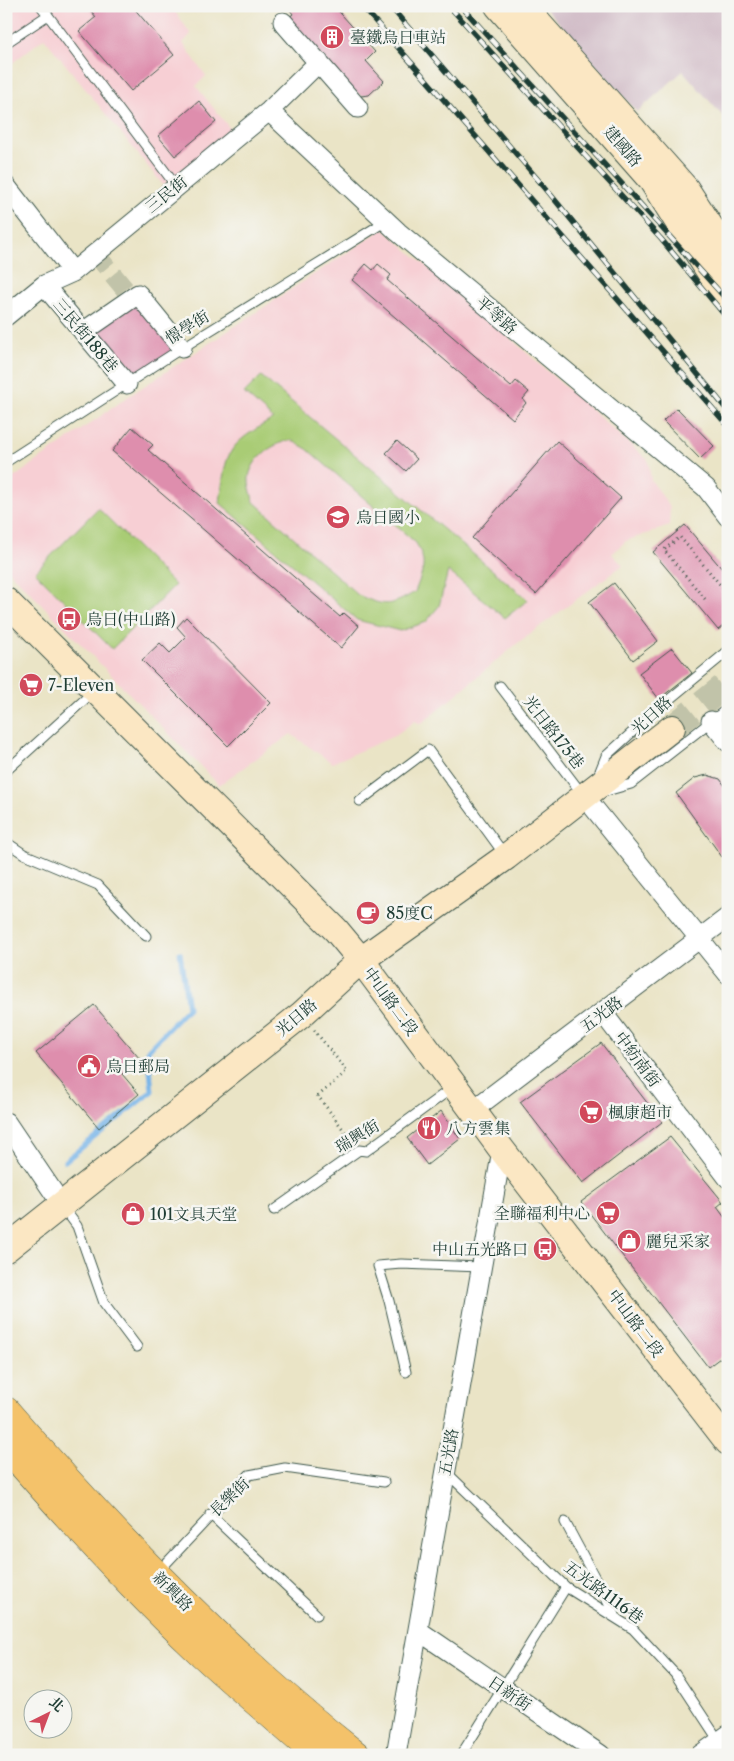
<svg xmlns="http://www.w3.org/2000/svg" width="734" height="1761" font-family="'Libre Caslon Text','Noto Serif TC',serif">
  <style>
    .built { fill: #f7cfd4 }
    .industrial { fill: #d2bdc8 }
    .green { fill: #a9cc74; stroke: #648454; fill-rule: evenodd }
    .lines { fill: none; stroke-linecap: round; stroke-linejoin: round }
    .stream { stroke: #75b3e8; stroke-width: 5 }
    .building { fill: #de8ead }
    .street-tunnel { stroke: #c1c3a9; stroke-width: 19; stroke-dasharray: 19 9; stroke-linecap: butt }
    .secondary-tunnel { stroke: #c1c3a9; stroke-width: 26; stroke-dasharray: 26 13; stroke-linecap: butt }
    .lane-casing { stroke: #3d564a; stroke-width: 11 }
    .street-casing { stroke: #3d564a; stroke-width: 21 }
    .secondary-casing { stroke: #3d564a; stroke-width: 28 }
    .primary-casing { stroke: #3d564a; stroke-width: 29 }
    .path { stroke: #3d564a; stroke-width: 3; stroke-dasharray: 1 4; stroke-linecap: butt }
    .lane { stroke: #fff; stroke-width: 9 }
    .street { stroke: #fff; stroke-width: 19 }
    .secondary { stroke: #fbe7c3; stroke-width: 26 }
    .primary { stroke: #f4c26a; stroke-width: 28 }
    .rail-casing { stroke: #1f3d34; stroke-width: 5.5 }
    .rail { stroke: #f6f6f2; stroke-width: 4; stroke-dasharray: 11; stroke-linecap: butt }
    .labels { text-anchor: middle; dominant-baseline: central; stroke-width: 5; stroke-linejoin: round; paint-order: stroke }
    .poi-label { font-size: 16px; fill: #1f3d34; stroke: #f6f6f2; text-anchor: start }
    .street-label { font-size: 16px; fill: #1f3d34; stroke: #f6f6f2 }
  </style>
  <rect width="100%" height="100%" fill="#f6f6f2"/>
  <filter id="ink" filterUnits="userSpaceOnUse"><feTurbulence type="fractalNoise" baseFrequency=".02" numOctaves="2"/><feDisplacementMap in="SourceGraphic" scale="10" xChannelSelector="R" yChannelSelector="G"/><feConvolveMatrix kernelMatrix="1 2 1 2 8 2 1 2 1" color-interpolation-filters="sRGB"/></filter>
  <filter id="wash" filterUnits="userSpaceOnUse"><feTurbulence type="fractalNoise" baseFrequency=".0096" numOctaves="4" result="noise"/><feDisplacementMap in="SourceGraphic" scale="20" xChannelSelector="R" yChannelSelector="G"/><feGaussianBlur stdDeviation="1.12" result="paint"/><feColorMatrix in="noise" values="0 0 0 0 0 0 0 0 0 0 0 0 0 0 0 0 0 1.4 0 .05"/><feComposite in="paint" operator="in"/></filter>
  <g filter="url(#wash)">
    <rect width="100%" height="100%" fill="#eae4c6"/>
    <path class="built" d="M 6,6 L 171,6 L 191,34 L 183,43 L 206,76 L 196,86 L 232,131 L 163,185 L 44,38 L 6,68 Z
      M 383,229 L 478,310 L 648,460 L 651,480 L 670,507 L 669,526 L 626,541 L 612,554 L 623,565 L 519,642 L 421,724 L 415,721 L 394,736 L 332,763 L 291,734 L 219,785 L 6,568 L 6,483 L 126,398 Z"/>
    <path class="industrial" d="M 544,6 L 728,6 L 728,122 L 683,71 L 637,112 Z"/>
    <path class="green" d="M 261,376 L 528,600 L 505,618 L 448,571 L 439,606 L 426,622 L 400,631 L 357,620 L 220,503 C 226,450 226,446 273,419 L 244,393 ZM 291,440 L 307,449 L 416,543 C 428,564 423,570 415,592 C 390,607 385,607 358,595 L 253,501 C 252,494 248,484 249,477 C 252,458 273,443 291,440 Z
      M 98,508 L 175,585 L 112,649 L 35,572 Z"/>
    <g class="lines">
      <path class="stream" d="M 65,1161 L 152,1091 L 148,1050 L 188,1008 L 180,953"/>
    </g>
    <g id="blocks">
      <path class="building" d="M 87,6 L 132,6 L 174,55 L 131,91 L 79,31 L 96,17 Z
        M 287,6 L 334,6 L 375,52 L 366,61 L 384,81 L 369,95 L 361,96 L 348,87 L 287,19 L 293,14 Z
        M 199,101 L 216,122 L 175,156 L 158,136 Z
        M 366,264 L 373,270 L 378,264 L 391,275 L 387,280 L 511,387 L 516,381 L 529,392 L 523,399 L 526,403 L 513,419 L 352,280 Z
        M 138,294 L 182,348 L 127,384 L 83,332 Z
        M 677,408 L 714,446 L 700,459 L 663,421 Z
        M 132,427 L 153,445 L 148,450 L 340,617 L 344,613 L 359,626 L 341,648 L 112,451 Z
        M 397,441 L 417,459 L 406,471 L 386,453 Z
        M 557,441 L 621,498 L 536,594 L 472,538 Z
        M 685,525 L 723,570 L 728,566 L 728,622 L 718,630 L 653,552 Z
        M 614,583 L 658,641 L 633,660 L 589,602 Z
        M 186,617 L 271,703 L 228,746 L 142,660 L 160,643 L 170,653 L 186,637 L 177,627 Z
        M 672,648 L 692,673 L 659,699 L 639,673 Z
        M 707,775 L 720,779 L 728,790 L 728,853 L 722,857 L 676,793 L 695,778 Z
        M 94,1005 L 140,1059 L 122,1074 L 139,1094 L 99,1128 L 36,1053 Z
        M 601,1043 L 662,1122 L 583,1183 L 520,1102 Z
        M 441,1111 L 460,1139 L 427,1165 L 407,1138 Z
        M 670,1137 L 723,1202 L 717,1207 L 728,1222 L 728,1352 L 708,1367 L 581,1202 Z"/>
    </g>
  </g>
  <g filter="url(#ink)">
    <use href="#blocks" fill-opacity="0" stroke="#3d564a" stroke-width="1"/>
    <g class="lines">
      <path class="street-tunnel" d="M 95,253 L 132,298"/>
      <path class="secondary-tunnel" d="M 672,728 L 728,683"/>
      <g class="lane-casing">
        <path id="lane" d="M 41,6 L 176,186
          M 6,43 L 48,15
          M 6,462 L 182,348 L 386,221
          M 500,686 L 583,795
          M 6,771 L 94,691
          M 598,776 L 606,756 L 660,707 L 728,651
          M 603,792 L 631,784 L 728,708
          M 360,801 L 428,750 L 504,854
          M 9,844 L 24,854 L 98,885 L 146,936
          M 6,863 L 9,844 L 7,842
          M 63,1207 L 77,1226 L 104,1303 L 137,1347
          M 274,1210 L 359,1150 L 366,1151 L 452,1088
          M 406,1372 L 389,1301 L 378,1266 L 401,1264 L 481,1267
          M 445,1471 L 566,1587 L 633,1629 L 675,1674 L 719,1741 L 722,1755
          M 210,1514 L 317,1615
          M 565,1522 L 617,1619
          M 158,1572 L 249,1475 L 285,1468 L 384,1482
          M 461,1755 L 566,1587"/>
      </g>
      <g class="street-casing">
        <path id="street" d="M 283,22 L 358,108
          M 269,111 L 398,232 L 706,488 L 728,517
          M 6,186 L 73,272
          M 44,285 L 127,384
          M 6,316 L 44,285 L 73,272 L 269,111 L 319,62
          M 83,332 L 138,294 L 182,348
          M 711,721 L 728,742
          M 585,797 L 728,974
          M 603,1013 L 728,1178
          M 473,1110 L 728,917
          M 6,1122 L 62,1205
          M 419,1631 L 601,1755
          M 396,1755 L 502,1150
          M 700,1755 L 728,1735"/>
      </g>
      <g class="secondary-casing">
        <path id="secondary" d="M 498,6 L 652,181 L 728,301
          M 523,6 L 686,189 L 728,254
          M 6,601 L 336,930 L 361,960 L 502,1150 L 728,1442
          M 6,1249 L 301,1015 L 361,960 L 506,857 L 672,728"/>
      </g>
      <g class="primary-casing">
        <path id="primary" d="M 6,1411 C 113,1535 228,1654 356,1755
          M 6,1446 C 67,1517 130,1586 198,1650 C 237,1686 278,1720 317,1755"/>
      </g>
      <path class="path" d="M 705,599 L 664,550 L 680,537 L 728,594
        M 314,1030 L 347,1071 L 318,1096 L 352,1141"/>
      <use href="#lane" class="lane"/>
      <use href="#street" class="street"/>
      <use href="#secondary" class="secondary"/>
      <use href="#primary" class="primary"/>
      <g class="rail-casing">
        <path id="rail" d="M 362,6 L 728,426
          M 390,6 L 546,189 L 728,411
          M 449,6 L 661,239 L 728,319
          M 461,6 L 728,301"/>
      </g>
      <use href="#rail" class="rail"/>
    </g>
  </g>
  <defs>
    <g id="building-disc" transform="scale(1.25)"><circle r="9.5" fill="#d1495b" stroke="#f6f6f2"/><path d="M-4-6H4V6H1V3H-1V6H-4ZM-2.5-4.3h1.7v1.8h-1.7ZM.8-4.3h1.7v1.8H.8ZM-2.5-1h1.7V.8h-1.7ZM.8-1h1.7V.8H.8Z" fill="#fff"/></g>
    <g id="school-disc" transform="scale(1.25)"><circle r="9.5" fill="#d1495b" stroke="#f6f6f2"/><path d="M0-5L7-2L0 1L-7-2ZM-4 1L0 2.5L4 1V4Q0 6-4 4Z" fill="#fff"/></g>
    <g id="bus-disc" transform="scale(1.25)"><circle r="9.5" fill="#d1495b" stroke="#f6f6f2"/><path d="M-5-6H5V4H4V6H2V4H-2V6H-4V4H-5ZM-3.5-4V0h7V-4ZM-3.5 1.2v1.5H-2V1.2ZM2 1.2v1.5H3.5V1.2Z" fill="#fff"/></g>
    <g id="supermarket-disc" transform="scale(1.25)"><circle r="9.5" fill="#d1495b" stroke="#f6f6f2"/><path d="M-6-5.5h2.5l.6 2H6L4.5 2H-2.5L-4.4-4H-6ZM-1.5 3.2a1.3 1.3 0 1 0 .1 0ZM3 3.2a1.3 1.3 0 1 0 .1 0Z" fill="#fff"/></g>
    <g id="cafe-disc" transform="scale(1.25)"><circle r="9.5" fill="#d1495b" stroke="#f6f6f2"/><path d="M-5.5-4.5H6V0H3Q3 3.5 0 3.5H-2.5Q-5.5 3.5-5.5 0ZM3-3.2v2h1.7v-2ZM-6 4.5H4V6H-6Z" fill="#fff"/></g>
    <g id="civic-disc" transform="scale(1.25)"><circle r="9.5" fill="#d1495b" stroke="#f6f6f2"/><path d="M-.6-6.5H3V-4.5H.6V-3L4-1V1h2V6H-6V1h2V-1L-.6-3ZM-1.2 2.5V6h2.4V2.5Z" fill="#fff"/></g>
    <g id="restaurant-disc" transform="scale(1.25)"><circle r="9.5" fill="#d1495b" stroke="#f6f6f2"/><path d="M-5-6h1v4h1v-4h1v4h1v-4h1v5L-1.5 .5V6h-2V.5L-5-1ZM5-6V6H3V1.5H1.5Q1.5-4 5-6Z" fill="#fff"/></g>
    <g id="shop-disc" transform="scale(1.25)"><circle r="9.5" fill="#d1495b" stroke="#f6f6f2"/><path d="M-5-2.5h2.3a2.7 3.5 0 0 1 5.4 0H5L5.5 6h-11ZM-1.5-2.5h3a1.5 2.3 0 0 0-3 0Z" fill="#fff"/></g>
  </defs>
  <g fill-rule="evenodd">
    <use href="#building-disc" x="332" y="37"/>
    <use href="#school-disc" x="338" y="517"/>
    <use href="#bus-disc" x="69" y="619"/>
    <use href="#supermarket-disc" x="31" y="685"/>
    <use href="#cafe-disc" x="368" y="913"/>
    <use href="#civic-disc" x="89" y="1066"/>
    <use href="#supermarket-disc" x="591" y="1112"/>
    <use href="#restaurant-disc" x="429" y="1128"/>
    <use href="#supermarket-disc" x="608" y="1213"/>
    <use href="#shop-disc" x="133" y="1214"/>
    <use href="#shop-disc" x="629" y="1241"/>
    <use href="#bus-disc" x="545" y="1249"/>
  </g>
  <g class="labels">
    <g class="poi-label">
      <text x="350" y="37">臺鐵烏日車站</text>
      <text x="356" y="517">烏日國小</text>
      <text x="86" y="619">烏日(中山路)</text>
      <text x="48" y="685">7-Eleven</text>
      <text x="386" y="913">85度C</text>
      <text x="106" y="1066">烏日郵局</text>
      <text x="608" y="1112">楓康超市</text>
      <text x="446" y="1128">八方雲集</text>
      <text x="590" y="1213" text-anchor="end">全聯福利中心</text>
      <text x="150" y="1214">101文具天堂</text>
      <text x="646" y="1241">麗兒采家</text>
      <text x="528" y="1249" text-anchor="end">中山五光路口</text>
    </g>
    <g class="street-label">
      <text transform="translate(623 146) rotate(49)">建國路</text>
      <text transform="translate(166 194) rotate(-39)">三民街</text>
      <text transform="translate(497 315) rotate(41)">平等路</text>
      <text transform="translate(187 327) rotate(-32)">憬學街</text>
      <text transform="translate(86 335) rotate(50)">三民街188巷</text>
      <text transform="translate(651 715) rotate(-42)">光日路</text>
      <text transform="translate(554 732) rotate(52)">光日路175巷</text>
      <text transform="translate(391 1001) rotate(54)">中山路二段</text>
      <text transform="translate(601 1014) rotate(-37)">五光路</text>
      <text transform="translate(296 1017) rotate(-40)">光日路</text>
      <text transform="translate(638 1059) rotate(53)">中紡南街</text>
      <text transform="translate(357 1136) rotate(-31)">瑞興街</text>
      <text transform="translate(636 1323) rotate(53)">中山路二段</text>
      <text transform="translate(448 1452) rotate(-80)">五光路</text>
      <text transform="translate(229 1497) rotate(-44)">長樂街</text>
      <text transform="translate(173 1591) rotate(45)">新興路</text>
      <text transform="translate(604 1592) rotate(36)">五光路1116巷</text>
      <text transform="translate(510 1693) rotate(34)">日新街</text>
    </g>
  </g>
  <rect width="734" height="1761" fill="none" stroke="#f6f6f2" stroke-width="25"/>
  <g transform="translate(48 1714) rotate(42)"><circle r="24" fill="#f6f6f2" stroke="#a0aca6"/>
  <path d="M0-4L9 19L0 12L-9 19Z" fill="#d1495b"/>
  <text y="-8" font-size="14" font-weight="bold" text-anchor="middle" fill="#1f3d34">北</text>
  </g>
</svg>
